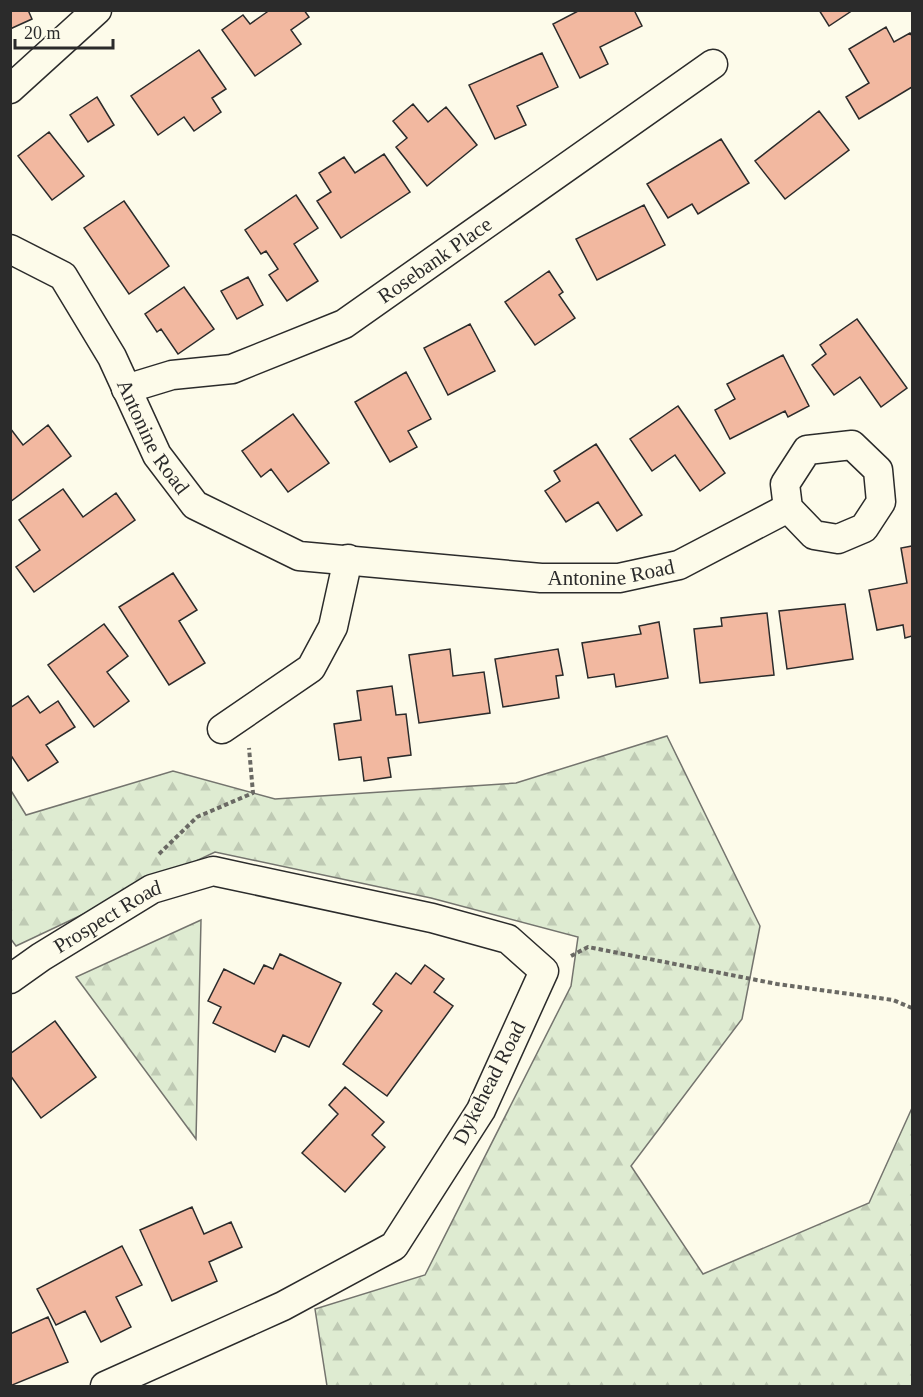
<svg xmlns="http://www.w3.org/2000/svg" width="923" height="1397" font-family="Georgia,serif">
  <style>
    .forest { fill: url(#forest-firs); stroke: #74746e; stroke-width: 1.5 }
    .building { fill: #f2b8a0; stroke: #2b2b2b; stroke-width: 1.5 }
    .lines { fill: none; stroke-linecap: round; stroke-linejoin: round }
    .minor-casing { stroke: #2b2b2b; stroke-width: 31 }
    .path { stroke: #6a6964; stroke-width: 4; stroke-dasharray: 4.5 3; stroke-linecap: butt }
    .minor { stroke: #fdfbea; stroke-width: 28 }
    .labels { text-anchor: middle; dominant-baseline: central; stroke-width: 4.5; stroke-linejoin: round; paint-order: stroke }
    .street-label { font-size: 21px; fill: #2b2b2b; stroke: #fdfbea }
  </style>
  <defs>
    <pattern id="forest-firs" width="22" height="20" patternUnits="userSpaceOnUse" patternTransform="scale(1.5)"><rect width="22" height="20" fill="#deebd1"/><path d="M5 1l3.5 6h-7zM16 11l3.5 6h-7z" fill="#bfcab4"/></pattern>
  </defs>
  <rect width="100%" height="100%" fill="#fdfbea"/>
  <path class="forest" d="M 667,736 L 760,926 L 742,1019 L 631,1166 L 703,1274 L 869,1203 L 912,1108 L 912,1386 L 327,1386 L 315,1309 L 425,1275 L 571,986 L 578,937 L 431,898 L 215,852 L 16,946 L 10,938 L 10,789 L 26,815 L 173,771 L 275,799 L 516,783 Z
    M 201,920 L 196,1139 L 76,977 Z"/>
  <path class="building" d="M 10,10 L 28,10 L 32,19 L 10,29 Z
    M 265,10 L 304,10 L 309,17 L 291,30 L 301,44 L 255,76 L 222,30 L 243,15 L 250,24 L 267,12 Z
    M 580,10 L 634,10 L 642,26 L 600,47 L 608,64 L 580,78 L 553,24 Z
    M 819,10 L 853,10 L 829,26 Z
    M 886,27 L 894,42 L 910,33 L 912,36 L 912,87 L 859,119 L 846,97 L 869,83 L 849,49 Z
    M 199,50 L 226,89 L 212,98 L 221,112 L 194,131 L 184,117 L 158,135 L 131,96 Z
    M 542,53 L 558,87 L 517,106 L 526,125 L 495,139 L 469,85 Z
    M 97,97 L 114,125 L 88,142 L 70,115 Z
    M 413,104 L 428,122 L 446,107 L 477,145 L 427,186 L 396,147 L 407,138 L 393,121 Z
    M 819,111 L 849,150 L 785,199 L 755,161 Z
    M 49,132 L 84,176 L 52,200 L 18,156 Z
    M 721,139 L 749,183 L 698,214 L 692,204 L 668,218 L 647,184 Z
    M 384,154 L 410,192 L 341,238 L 317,201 L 331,192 L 319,173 L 344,157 L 355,173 Z
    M 296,195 L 318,228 L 294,244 L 318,281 L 287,301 L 269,275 L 278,269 L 266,251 L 261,254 L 245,230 Z
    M 124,201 L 169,266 L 129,294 L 84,228 Z
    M 644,205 L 665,245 L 597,280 L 576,239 Z
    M 549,271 L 563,292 L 559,295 L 575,318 L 535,345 L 505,302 Z
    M 248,277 L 263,305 L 237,319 L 221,291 Z
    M 184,287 L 214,329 L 178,354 L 161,329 L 157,332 L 145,314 Z
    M 857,319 L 907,388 L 881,407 L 860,377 L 834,395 L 812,365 L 826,354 L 820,345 Z
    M 470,324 L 495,371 L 448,395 L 424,348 Z
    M 783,355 L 809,406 L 788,417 L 785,411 L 730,439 L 715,410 L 735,399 L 727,384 Z
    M 406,372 L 431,419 L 408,431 L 417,447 L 390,462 L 355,402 Z
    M 678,406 L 725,473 L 700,491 L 675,455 L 652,471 L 630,439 Z
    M 293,414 L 329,463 L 288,492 L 271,469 L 261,477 L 242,451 Z
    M 48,425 L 71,456 L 10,502 L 10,428 L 23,445 Z
    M 596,444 L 642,515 L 617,531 L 598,502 L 566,522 L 545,491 L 560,481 L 554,471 Z
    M 63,489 L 83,517 L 116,493 L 135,520 L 34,592 L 16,567 L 40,550 L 19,520 Z
    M 912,546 L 912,636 L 905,638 L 903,625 L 877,630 L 869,590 L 907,583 L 901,548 Z
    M 173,573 L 197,610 L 179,621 L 205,663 L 169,685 L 119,607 Z
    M 845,604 L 853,659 L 787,669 L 779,611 Z
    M 767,613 L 774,675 L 700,683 L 694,629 L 722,626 L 721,618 Z
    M 659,622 L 668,678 L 616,687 L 614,674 L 588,678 L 582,643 L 641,634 L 639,626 Z
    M 104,624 L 128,656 L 107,672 L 129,701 L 94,727 L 48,665 Z
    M 450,649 L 453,676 L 484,672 L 490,713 L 419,723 L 409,655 Z
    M 558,649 L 563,675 L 556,676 L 559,698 L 503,707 L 495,659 Z
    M 392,686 L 396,715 L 406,714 L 411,755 L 388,758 L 391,777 L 364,781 L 361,757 L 339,760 L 334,724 L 361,720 L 357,691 Z
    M 28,696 L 40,713 L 58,701 L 75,727 L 46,745 L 58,762 L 28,781 L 10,754 L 10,708 Z
    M 280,954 L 341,983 L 309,1047 L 283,1035 L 275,1052 L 213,1023 L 221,1007 L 208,1001 L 224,969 L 254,984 L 264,965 L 273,969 Z
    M 425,965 L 444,979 L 434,992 L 453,1006 L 387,1096 L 343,1064 L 382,1011 L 373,1004 L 396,973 L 411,984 Z
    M 55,1021 L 96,1077 L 41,1118 L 10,1075 L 10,1054 Z
    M 345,1087 L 384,1122 L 372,1135 L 385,1147 L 345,1192 L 302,1153 L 338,1114 L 329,1105 Z
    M 192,1207 L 204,1234 L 231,1222 L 242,1247 L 209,1262 L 217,1281 L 172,1301 L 140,1230 Z
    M 122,1246 L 142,1285 L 116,1297 L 131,1327 L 101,1342 L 85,1311 L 56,1325 L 37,1289 Z
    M 48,1317 L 68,1362 L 10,1386 L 10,1334 Z"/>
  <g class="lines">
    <g class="minor-casing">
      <g id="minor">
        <path d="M 10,89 L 97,10"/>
        <path id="s1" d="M 10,249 L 63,276 L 112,357 L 157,455 L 195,505 L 299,556 L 541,578 L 619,578 L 679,565 L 788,508"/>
        <path id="s2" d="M 126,389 L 172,375 L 232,369 L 344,324 L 713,64"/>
        <path d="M 852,445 L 878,470 L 881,502 L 864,528 L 838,539 L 814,535 L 788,508 L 785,484 L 807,450 Z"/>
        <path d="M 222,729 L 311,668 L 333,627 L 348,559"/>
        <path id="s3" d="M 10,979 L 41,957 L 152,889 L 213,871 L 432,918 L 508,939 L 544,971 L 481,1110 L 394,1246 L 283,1306 L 105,1386"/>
      </g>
    </g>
    <path class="path" d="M 159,854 L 197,817 L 253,793 L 249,748
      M 571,956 L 588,947 L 777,984 L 893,1000 L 912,1008"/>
    <use href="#minor" class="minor"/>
  </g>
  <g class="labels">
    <g class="street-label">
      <text stroke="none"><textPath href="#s2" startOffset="340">Rosebank Place</textPath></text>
      <text stroke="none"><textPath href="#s1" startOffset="244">Antonine Road</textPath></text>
      <text stroke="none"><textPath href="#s1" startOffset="754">Antonine Road</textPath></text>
      <text stroke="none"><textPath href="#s3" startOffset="116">Prospect Road</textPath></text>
      <text transform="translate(489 1083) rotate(-63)">Dykehead Road</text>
    </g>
  </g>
  <rect width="923" height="1397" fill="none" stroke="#2b2b2b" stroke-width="24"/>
  <path d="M15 39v9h98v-9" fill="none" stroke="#2b2b2b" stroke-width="3"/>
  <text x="24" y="39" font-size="18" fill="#2b2b2b" stroke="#fdfbea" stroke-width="4.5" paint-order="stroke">20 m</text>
</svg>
